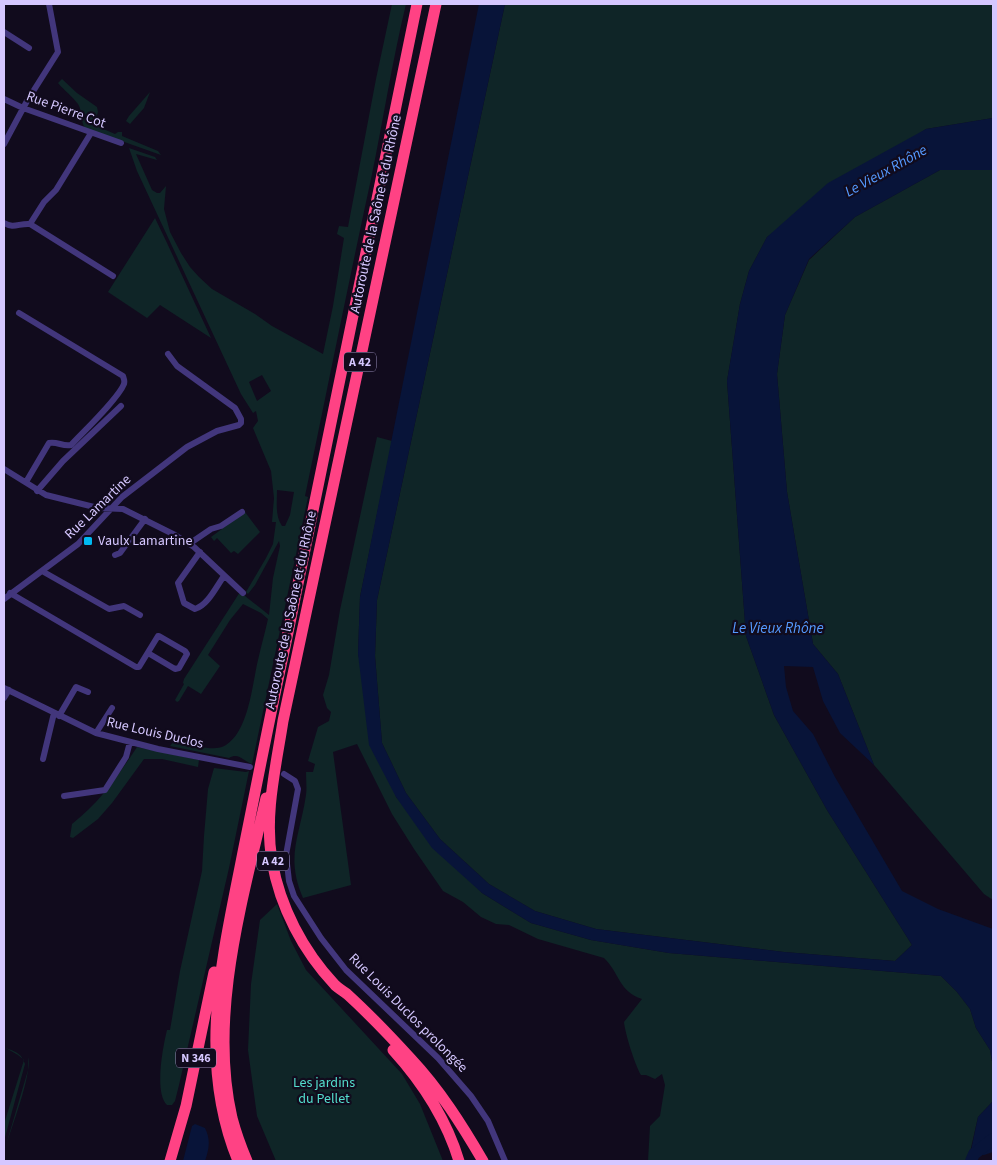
<svg xmlns="http://www.w3.org/2000/svg" width="997" height="1165" font-family="'Source Sans 3',sans-serif">
  <style>
    .green { fill: #0f2527; fill-rule: evenodd }
    .water { fill: #081439 }
    .lines { fill: none; stroke-linecap: round; stroke-linejoin: round }
    .river { stroke: #081439; stroke-width: 12 }
    .street { stroke: #42367c; stroke-width: 6 }
    .highway { stroke: #ff4284; stroke-width: 11 }
    .poi-dot { fill: #00baf2; stroke: #110b1d; stroke-width: 2 }
    .labels { text-anchor: middle; dominant-baseline: central; stroke-width: 4.5; stroke-linejoin: round; paint-order: stroke }
    .shield { fill: #110b1d; stroke: #9a8fbb; stroke-width: 1 }
    .shield-label { font-size: 12px; font-weight: bold; fill: #d5c7ff }
    .street-label { font-size: 14px; fill: #d5c7ff; stroke: #110b1d }
    .poi-label { font-size: 14px; fill: #d5c7ff; stroke: #110b1d; text-anchor: start }
    .park-label { font-size: 14px; fill: #54dece; stroke: #110b1d }
    .water-label { font-size: 15px; font-style: italic; fill: #559aff; stroke: #110b1d }
  </style>
  <rect width="100%" height="100%" fill="#110b1d"/>
  <path class="green" d="M 392,4 L 406,4 C 392,62 383,121 371,179 C 348,285 327,390 305,496 L 308,497 L 252,764 C 243,761 239,752 229,758 L 170,746 L 174,741 C 181,745 191,746 200,747 C 208,748 219,750 226,745 C 249,730 252,685 258,660 C 261,646 265,633 268,619 L 261,613 L 243,604 L 230,620 L 208,655 L 220,666 L 201,694 L 188,686 L 179,701 L 177,702 L 175,700 L 184,684 L 183,683 L 184,679 L 240,592 L 269,615 L 273,578 L 280,546 L 279,541 L 255,585 L 248,594 L 246,592 L 266,558 L 273,544 L 276,522 L 272,522 L 274,498 L 271,471 L 253,428 L 258,421 L 256,411 L 253,413 L 241,394 L 137,171 L 129,148 L 155,157 L 157,160 L 136,154 L 152,190 L 157,193 L 160,193 L 166,186 L 164,209 L 170,232 L 181,253 L 190,267 L 199,277 L 212,289 L 255,314 L 272,326 L 323,354 L 333,306 L 344,238 L 337,234 L 339,226 L 348,227 L 376,79 ZM 262,375 L 271,391 L 257,401 L 249,382 ZM 277,490 L 294,492 L 290,515 L 285,526 L 282,526 C 275,516 277,503 277,490 Z
    M 505,4 L 993,4 L 993,118 L 926,129 L 767,237 L 749,271 L 740,304 L 727,381 L 746,636 L 774,715 L 827,810 L 912,945 L 895,961 L 784,952 L 596,929 L 535,911 L 489,884 L 440,839 L 406,793 L 382,743 L 375,656 L 377,600 Z
    M 62,79 L 77,93 L 97,107 L 98,112 L 96,118 L 101,128 L 115,134 L 118,132 L 122,132 L 122,136 L 158,151 L 161,155 L 85,128 C 80,121 83,112 78,104 C 73,97 64,90 58,83 Z
    M 150,92 L 144,108 L 130,124 L 126,121 L 129,116 Z
    M 940,170 L 993,170 L 993,900 L 984,894 L 874,765 L 838,674 L 813,644 L 787,492 L 777,374 L 785,315 L 809,260 L 855,217 Z
    M 155,218 L 167,243 L 211,338 L 160,305 L 147,318 L 108,292 Z
    M 377,437 L 392,441 L 360,597 L 358,654 L 396,797 L 482,893 L 531,923 L 591,940 L 669,953 L 941,976 L 957,992 L 970,1009 L 976,1028 L 990,1050 L 993,1067 L 993,1101 L 978,1117 L 968,1161 L 648,1161 L 650,1126 L 660,1116 L 665,1085 L 662,1074 L 655,1079 L 646,1075 L 641,1075 C 635,1065 625,1033 624,1022 L 642,999 C 619,992 619,972 604,958 L 538,939 L 509,925 L 496,924 L 481,917 L 463,902 L 443,891 L 414,849 L 392,814 L 357,744 L 333,752 L 351,885 L 303,898 C 285,856 300,836 306,795 C 307,788 306,780 306,772 L 313,772 L 315,764 L 308,761 L 318,727 L 329,721 L 331,712 L 327,708 L 323,695 L 329,675 L 340,610 Z
    M 245,512 L 260,532 L 238,554 L 234,551 L 231,553 L 217,538 L 214,541 L 211,537 Z
    M 137,747 L 199,760 L 198,767 L 162,759 L 144,759 L 112,803 L 98,819 L 73,838 L 70,837 L 72,824 C 101,801 117,777 137,747 Z
    M 214,768 L 246,772 L 249,771 L 229,868 L 179,1085 L 175,1101 L 172,1105 L 167,1105 C 154,1093 163,1046 167,1030 L 170,1030 L 180,971 L 202,871 L 204,836 L 208,789 Z
    M 277,904 L 291,941 L 306,970 L 402,1074 L 420,1104 L 443,1161 L 276,1161 L 257,1116 L 248,1050 L 251,984 L 260,920 Z
    M 4,1047 C 15,1052 21,1052 25,1064 L 4,1141 L 4,1124 L 24,1060 L 18,1055 Z
    M 28,1057 C 33,1073 9,1134 4,1152 L 28,1070 Z"/>
  <path class="water" d="M 479,4 L 505,4 L 377,600 L 375,656 L 382,743 L 406,793 L 440,839 L 489,884 L 535,911 L 596,929 L 784,952 L 895,961 L 912,945 L 827,810 L 774,715 L 746,636 L 727,381 L 740,304 L 749,271 L 767,237 L 828,183 L 926,129 L 993,118 L 993,170 L 940,170 L 855,217 L 809,259 L 785,315 L 777,374 L 787,492 L 813,644 L 838,674 L 874,765 L 840,733 L 823,701 L 813,667 L 784,666 L 786,687 L 793,711 L 813,734 L 835,777 L 902,891 L 938,909 L 993,929 L 993,1067 L 990,1050 L 976,1028 L 970,1009 L 957,992 L 941,976 L 669,953 L 591,940 L 531,923 L 482,893 L 432,848 L 396,797 L 369,745 L 358,654 L 360,597 Z
    M 993,1101 L 993,1152 L 984,1155 L 974,1154 L 969,1160 L 978,1117 Z
    M 195,1124 L 205,1128 C 211,1140 209,1149 205,1161 L 183,1161 L 192,1126 Z"/>
  <g class="lines">
    <path class="river" d="M 971,1161 L 974,1154 L 993,1139"/>
    <path class="street" d="M 4,32 L 29,48
      M 4,99 L 23,108 L 121,143
      M 4,144 L 27,101 L 58,52 L 49,4
      M 4,223 C 14,229 19,223 30,224 L 113,276
      M 30,224 L 44,202 L 56,190 L 91,133
      M 19,313 L 123,376 C 124,380 125,380 124,384 C 118,399 83,432 71,445 C 63,447 57,441 49,443 L 26,482
      M 4,469 L 46,495 L 98,508 L 123,509 L 175,535 L 194,547 L 243,593
      M 37,491 L 63,461 L 121,406
      M 189,544 L 211,529 L 221,526 L 242,512
      M 200,552 L 178,583 L 184,603 L 195,609 C 208,605 216,587 224,576
      M 115,555 L 120,553 L 145,519
      M 42,571 L 109,609 L 124,606 L 140,615
      M 10,593 L 136,667 L 139,667 L 158,636 L 159,636 L 185,651 L 187,654 L 179,668 L 175,669 L 148,653
      M 4,599 L 78,544 L 122,497 L 187,447 L 217,431 L 239,425 L 241,423 L 241,419 L 235,408 L 177,366 L 168,354
      M 4,688 L 96,733 L 158,749 L 250,767
      M 4,698 L 9,690
      M 59,716 L 76,687 L 88,692
      M 96,733 L 112,708
      M 43,759 L 54,713
      M 284,774 L 295,781 L 298,789 L 286,855 L 289,881 L 294,896 L 321,938 L 346,970 L 438,1058 L 471,1096 L 488,1121 L 505,1161
      M 64,796 L 105,790 L 126,757 L 130,742"/>
    <path class="highway" d="M 436,4 L 283,721 C 276,767 264,814 272,861 C 280,907 303,951 335,985 C 338,988 343,991 347,994 C 369,1014 391,1037 411,1059 C 440,1090 462,1125 483,1161
      M 393,1050 C 423,1083 446,1118 459,1161
      M 170,1161 L 186,1106 L 214,972
      M 238,1161 C 196,1059 223,955 243,852 C 257,783 270,715 285,647 L 417,4
      M 247,1161 C 241,1147 236,1133 232,1118 C 208,1014 243,899 266,798"/>
  </g>
  <rect class="poi-dot" x="83" y="536" width="10" height="10" rx="2.5"/>
  <g class="labels">
    <g class="shield">
      <rect x="344" y="352.5" width="32" height="19" rx="4"/>
      <rect x="257" y="851.5" width="32" height="19" rx="4"/>
      <rect x="176" y="1048.5" width="40" height="19" rx="4"/>
    </g>
    <g class="shield-label">
      <text x="360" y="362">A 42</text>
      <text x="273" y="861">A 42</text>
      <text x="196" y="1058">N 346</text>
    </g>
    <g class="street-label">
      <text transform="translate(66 110) rotate(20)">Rue Pierre Cot</text>
      <text transform="translate(376 214) rotate(-78)">Autoroute de la Saône et du Rhône</text>
      <text transform="translate(98 507) rotate(-44)">Rue Lamartine</text>
      <text transform="translate(291 610) rotate(-78)">Autoroute de la Saône et du Rhône</text>
      <text transform="translate(155 733) rotate(13)">Rue Louis Duclos</text>
      <text transform="translate(408 1013) rotate(45)">Rue Louis Duclos prolongée</text>
    </g>
    <g class="poi-label">
      <text x="98" y="541">Vaulx Lamartine</text>
    </g>
    <g class="park-label">
      <text x="324" y="1083">Les jardins<tspan x="324" dy="16">du Pellet</tspan></text>
    </g>
    <g class="water-label">
      <text transform="translate(886 171) rotate(-29)">Le Vieux Rhône</text>
      <text x="778" y="628">Le Vieux Rhône</text>
    </g>
  </g>
  <rect width="997" height="1165" fill="none" stroke="#d5c7ff" stroke-width="10"/>
</svg>
